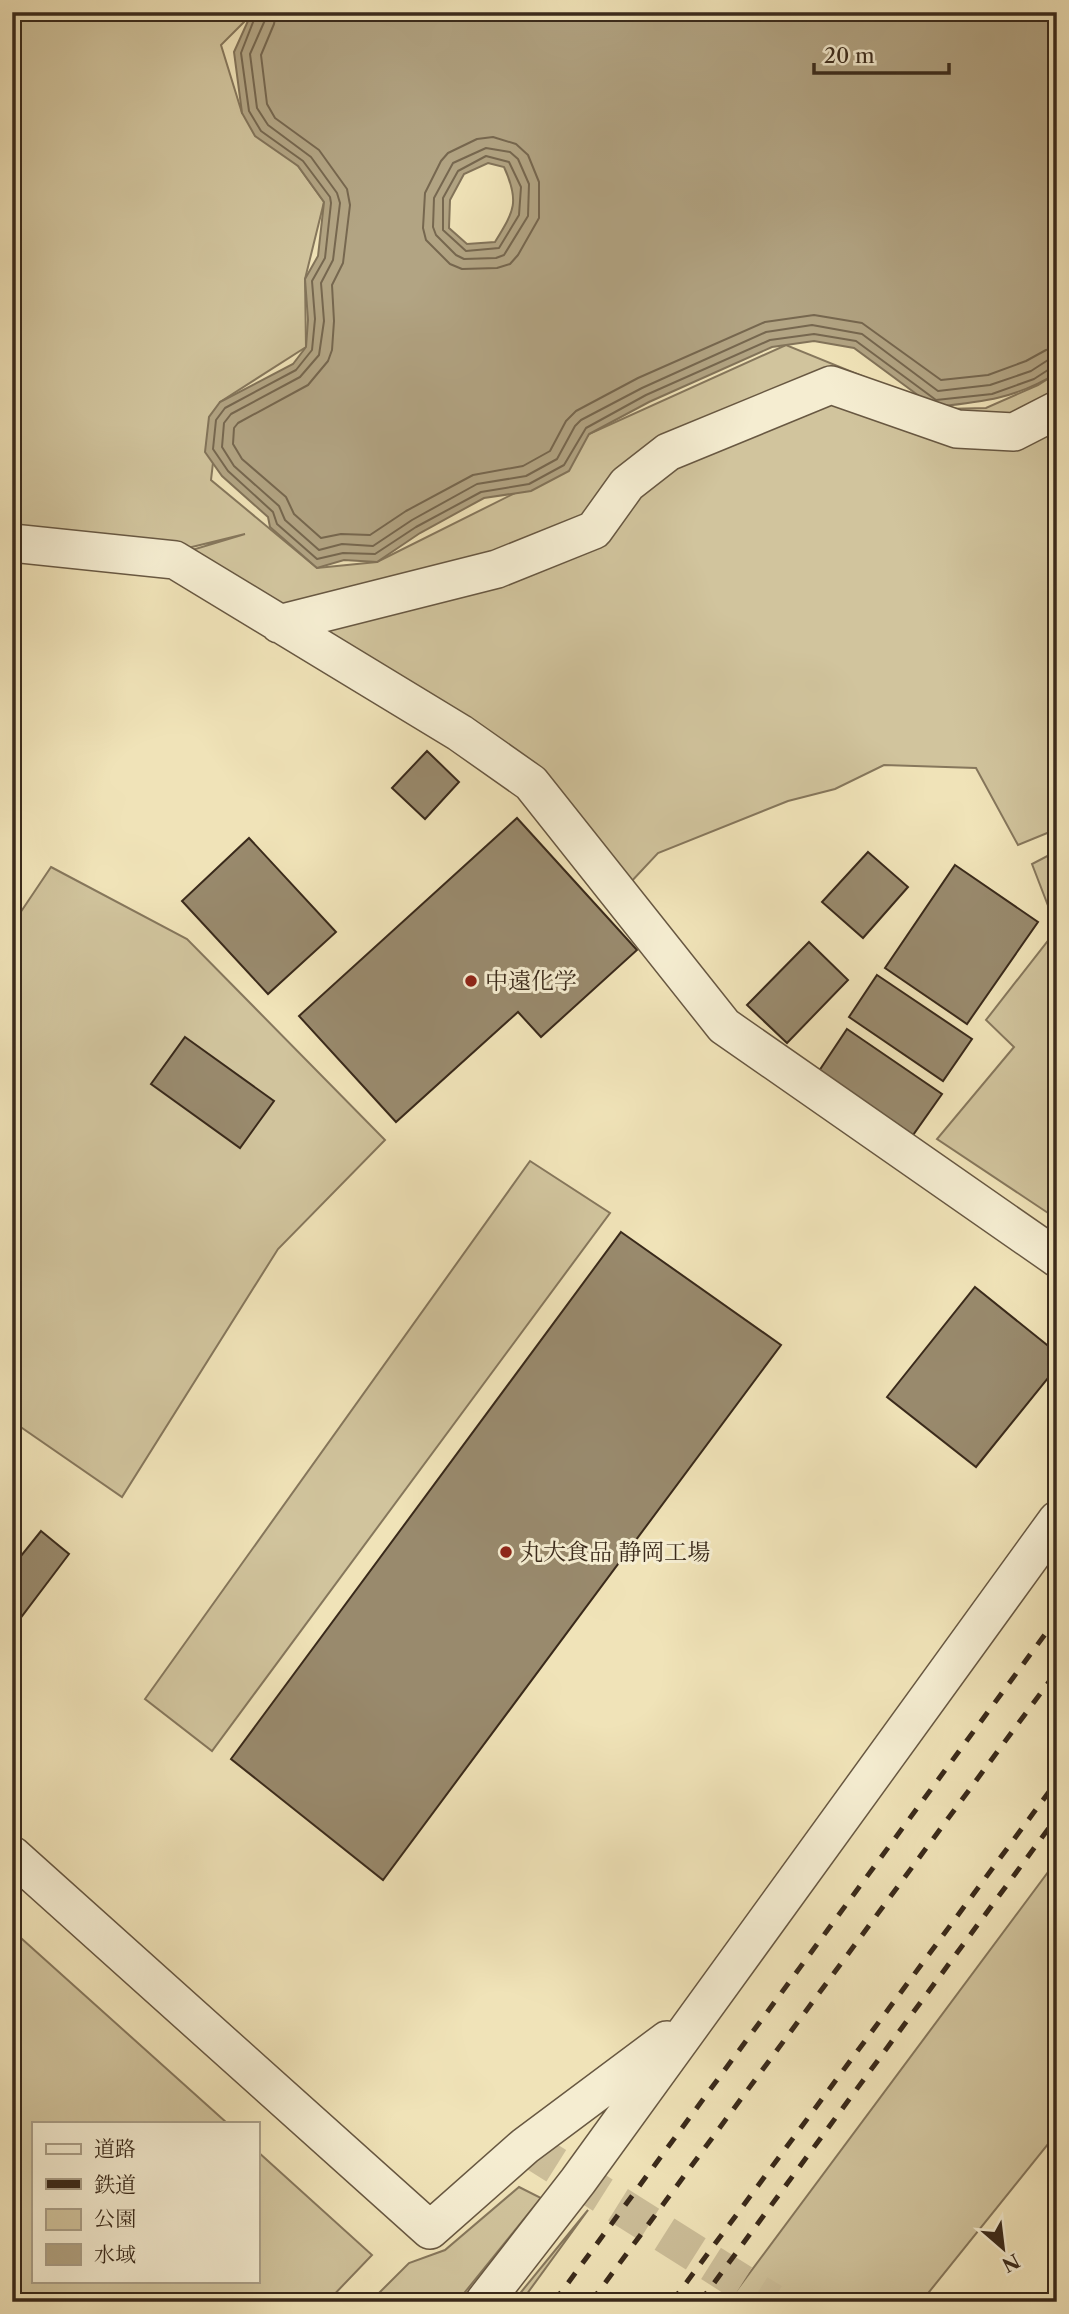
<svg xmlns="http://www.w3.org/2000/svg" width="1069" height="2314" font-family="'Libre Caslon Text','Noto Serif JP',serif">
  <style>
    .green { fill: #d1c49d; stroke: #86775c; stroke-width: 2 }
    .water { fill: #b2a483; stroke: #827359; stroke-width: 2; fill-rule: evenodd }
    .lines { fill: none; stroke-linecap: round; stroke-linejoin: round }
    .shore { stroke: #76674f; stroke-width: 2 }
    .building { fill: #998a6d; stroke: #3a2a1b; stroke-width: 2 }
    .minor-tunnel { stroke: #ccbe99; stroke-width: 37; stroke-dasharray: 37 18; stroke-linecap: butt }
    .minor-casing { stroke: #685842; stroke-width: 40 }
    .minor { stroke: #f5edd1; stroke-width: 37 }
    .rail { stroke: #3a2a1b; stroke-width: 5; stroke-dasharray: 12 12; stroke-linecap: butt }
    .poi-dot { fill: #8f2418; stroke: #f5edd1; stroke-width: 2.5 }
    .labels { text-anchor: middle; dominant-baseline: central; stroke-width: 6; stroke-linejoin: round; paint-order: stroke }
    .poi-label { font-size: 23px; fill: #3a2a1b; stroke: #f5edd1; text-anchor: start }
  </style>
  <rect width="100%" height="100%" fill="#f0e3b8"/>
  <filter id="stains"><feTurbulence type="fractalNoise" baseFrequency=".00286" numOctaves="4"/><feColorMatrix values="0 0 0 0 .2 0 0 0 0 .09 0 0 0 0 .02 0 0 0 .5 -.17"/></filter>
  <radialGradient id="worn" r=".72"><stop offset=".6" stop-color="#630" stop-opacity="0"/><stop offset="1" stop-color="#630" stop-opacity=".3"/></radialGradient>
  <path class="green" d="M 12,12 L 254,12 L 221,45 L 242,113 L 298,166 L 324,202 L 305,279 L 306,347 L 220,402 L 211,480 L 317,568 L 377,562 L 515,493 L 558,476 L 589,434 L 786,345 L 943,409 L 986,408 L 1038,385 L 1057,373 L 1057,829 L 1018,845 L 976,768 L 884,765 L 835,789 L 788,801 L 658,853 L 629,884 L 533,776 L 182,553 L 245,534 L 147,558 L 12,543 Z
    M 1057,851 L 1057,1219 L 937,1139 L 1014,1047 L 986,1020 L 1057,929 L 1032,864 Z
    M 51,867 L 187,939 L 385,1140 L 278,1249 L 122,1497 L 12,1421 L 12,925 Z
    M 530,1161 L 610,1213 L 212,1751 L 145,1699 Z
    M 1057,1860 L 1057,2133 L 921,2302 L 728,2302 Z
    M 12,1930 L 227,2123 L 33,2123 L 33,2281 L 257,2281 L 257,2151 L 372,2255 L 327,2302 L 12,2302 Z
    M 519,2187 L 541,2198 L 457,2302 L 370,2302 L 409,2263 L 445,2250 Z
    M 588,2210 L 521,2302 L 513,2302 Z"/>
  <path class="water" d="M 252,12 L 1057,12 L 1057,373 C 1015,399 981,402 934,407 L 854,348 L 814,341 L 772,347 L 649,402 L 589,434 L 569,471 L 531,491 L 484,498 L 420,533 L 377,562 L 344,560 L 317,568 L 270,527 L 268,517 L 222,476 L 205,452 L 209,417 L 220,402 L 293,364 L 306,347 L 308,320 L 305,279 L 318,256 L 324,202 L 298,166 L 255,136 L 242,113 L 234,52 ZM 488,163 L 504,167 C 520,202 514,211 495,242 L 467,244 L 449,228 L 450,200 L 464,174 Z"/>
  <g class="lines">
    <path class="shore" d="M 257,12 L 241,53 L 249,111 L 261,131 L 303,161 L 330,197 L 331,203 L 325,258 L 312,281 L 315,319 L 312,350 L 296,370 L 225,408 L 216,420 L 213,449 L 228,471 L 273,512 L 277,524 L 317,559 L 343,553 L 375,554 L 416,527 L 481,492 L 529,484 L 564,465 L 586,428 L 646,395 L 770,340 L 814,334 L 856,341 L 936,400 L 992,394 L 1034,379 L 1051,368 L 1057,368
      M 266,12 L 265,20 L 250,54 L 257,108 L 268,125 L 311,157 L 337,193 L 340,203 L 333,260 L 321,283 L 324,321 L 319,355 L 300,377 L 231,414 L 224,423 L 222,447 L 234,466 L 279,506 L 285,520 L 319,550 L 342,544 L 373,546 L 412,520 L 477,484 L 526,476 L 557,459 L 575,426 L 581,420 L 642,388 L 766,332 L 812,325 L 862,334 L 938,391 L 990,385 L 1031,371 L 1048,360 L 1057,359
      M 276,12 L 274,24 L 261,55 L 267,104 L 275,118 L 319,150 L 347,189 L 350,205 L 343,263 L 332,285 L 334,321 L 332,350 L 328,361 L 308,385 L 238,423 L 234,428 L 233,444 L 242,459 L 286,497 L 294,514 L 321,538 L 341,534 L 370,535 L 406,511 L 473,475 L 523,466 L 550,451 L 566,421 L 576,411 L 638,378 L 765,322 L 814,315 L 862,323 L 941,380 L 988,375 L 1026,361 L 1046,350 L 1057,348
      M 493,137 L 516,144 L 528,155 L 539,182 L 539,218 L 518,255 L 510,264 L 497,268 L 462,269 L 450,264 L 426,240 L 423,228 L 425,193 L 441,161 L 448,153 L 477,139 Z
      M 486,148 L 510,152 L 518,159 L 529,184 L 528,216 L 504,255 L 496,258 L 464,259 L 456,255 L 436,235 L 433,227 L 434,198 L 453,163 Z
      M 486,156 L 509,162 L 521,187 L 519,215 L 499,248 L 466,251 L 443,230 L 443,198 L 458,171 Z"/>
  </g>
  <path class="building" d="M 427,751 L 459,782 L 425,819 L 392,788 Z
    M 517,818 L 637,950 L 541,1037 L 518,1012 L 396,1122 L 299,1016 Z
    M 249,838 L 336,932 L 268,994 L 182,901 Z
    M 868,852 L 908,887 L 863,938 L 822,902 Z
    M 955,865 L 1038,922 L 967,1024 L 885,968 Z
    M 809,942 L 848,980 L 787,1043 L 747,1005 Z
    M 877,975 L 972,1039 L 943,1081 L 849,1017 Z
    M 847,1029 L 942,1094 L 913,1135 L 819,1071 Z
    M 185,1037 L 274,1101 L 240,1148 L 151,1084 Z
    M 621,1232 L 781,1345 L 383,1880 L 231,1759 Z
    M 975,1287 L 1057,1353 L 1057,1367 L 976,1467 L 887,1397 Z
    M 41,1531 L 69,1554 L 16,1624 L 12,1621 L 12,1567 Z"/>
  <g class="lines">
    <path class="minor-tunnel" d="M 525,2146 L 772,2302"/>
    <g class="minor-casing">
      <path id="minor" d="M 12,543 L 175,560 L 460,733 L 531,783 L 724,1026 L 1057,1258
        M 279,624 L 497,569 L 594,530 L 627,484 L 668,452 L 831,385 L 957,429 L 1014,432 L 1057,410
        M 12,1855 L 430,2230 L 525,2146 L 667,2040
        M 484,2302 L 578,2181 L 1057,1520"/>
    </g>
    <use href="#minor" class="minor"/>
    <path class="rail" d="M 554,2302 L 1057,1618
      M 591,2302 L 1057,1671
      M 672,2302 L 1057,1781
      M 700,2302 L 1057,1817"/>
  </g>
  <g class="poi-dot">
    <circle cx="471" cy="981" r="7"/>
    <circle cx="506" cy="1552" r="7"/>
  </g>
  <g class="labels">
    <g class="poi-label">
      <text x="485" y="981">中遠化学</text>
      <text x="520" y="1552">丸大食品 静岡工場</text>
    </g>
  </g>
  <rect width="1069" height="2314" fill="none" stroke="#f0e3b8" stroke-width="42"/>
  <rect x="14" y="14" width="1041" height="2286" fill="none" stroke="#3a2a1b" stroke-width="3.5"/>
  <rect x="21" y="21" width="1027" height="2272" fill="none" stroke="#3a2a1b" stroke-width="2"/>
  <rect x="32" y="2122" width="228" height="161" fill="#f5edd1" stroke="#aa9f88" stroke-width="2"/>
  <rect x="46" y="2144" width="35" height="10" fill="#f5edd1" stroke="#aa9f88" stroke-width="2"/>
  <text x="94" y="2156" font-size="21" fill="#3a2a1b">道路</text>
  <rect x="46" y="2179" width="35" height="10" fill="#3a2a1b" stroke="#aa9f88" stroke-width="2"/>
  <text x="94" y="2192" font-size="21" fill="#3a2a1b">鉄道</text>
  <rect x="46" y="2209" width="35" height="21" fill="#d1c49d" stroke="#aa9f88" stroke-width="2"/>
  <text x="94" y="2226" font-size="21" fill="#3a2a1b">公園</text>
  <rect x="46" y="2244" width="35" height="21" fill="#b2a483" stroke="#aa9f88" stroke-width="2"/>
  <text x="94" y="2262" font-size="21" fill="#3a2a1b">水域</text>
  <g transform="translate(1003 2248) rotate(152)" stroke="#f5edd1" stroke-width="5" paint-order="stroke">
  <path d="M0-5L12 26L0 18L-12 26Z" fill="#3a2a1b"/>
  <text y="-10" font-size="19" font-weight="bold" text-anchor="middle" fill="#3a2a1b">N</text>
  </g>
  <path d="M814 63v10h135v-10" fill="none" stroke="#3a2a1b" stroke-width="3.5"/>
  <text x="824" y="63" font-size="21" fill="#3a2a1b" stroke="#f5edd1" stroke-width="5" paint-order="stroke">20 m</text>
  <rect width="100%" height="100%" filter="url(#stains)"/>
  <rect width="100%" height="100%" fill="url(#worn)"/>
</svg>
